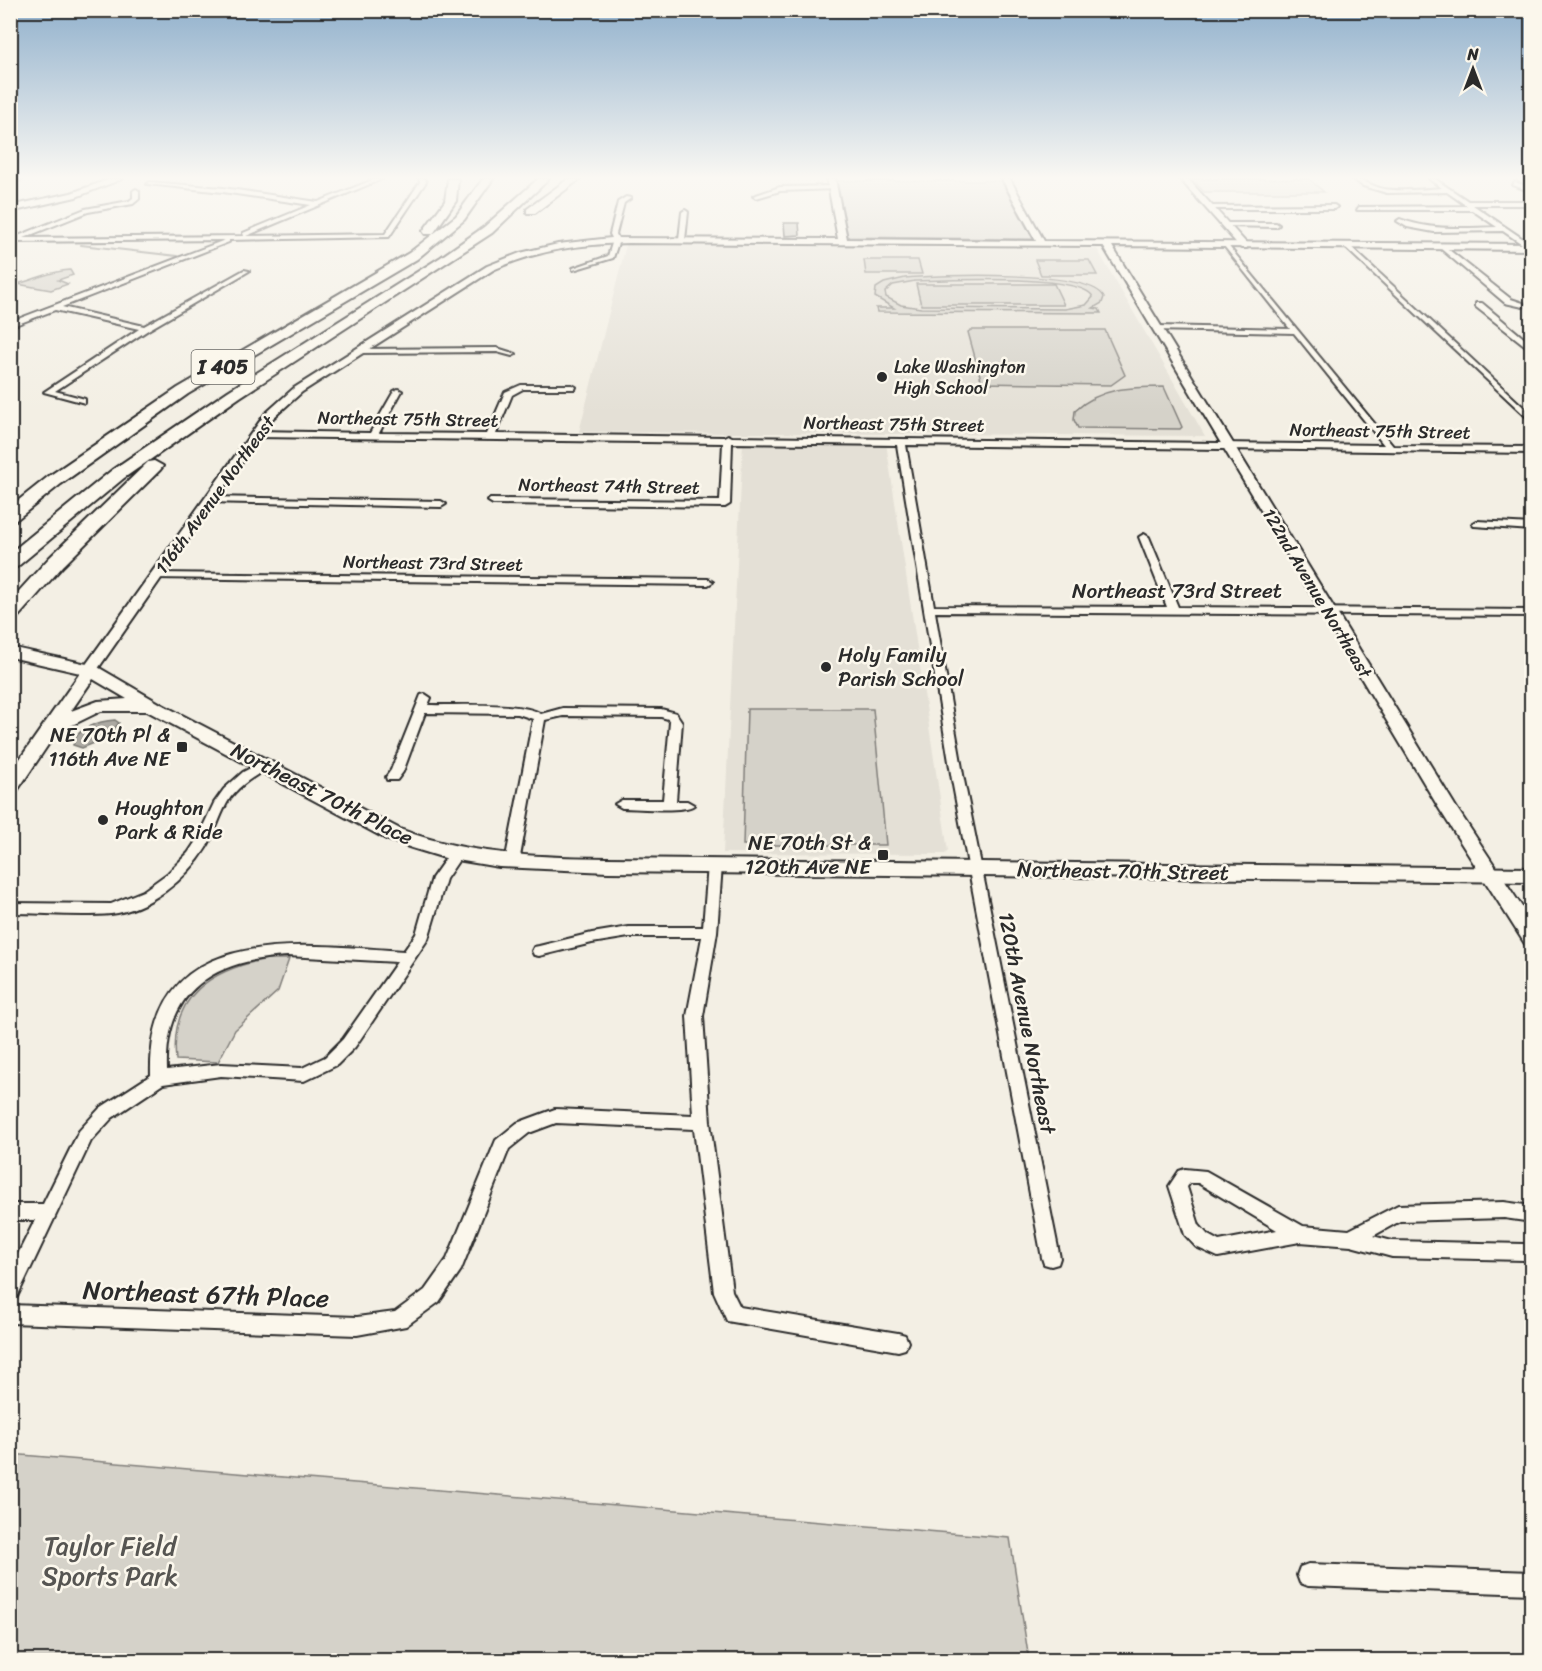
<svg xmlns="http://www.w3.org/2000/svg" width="1542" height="1671" font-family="Sriracha,sans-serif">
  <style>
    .built { fill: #e4e0d6 }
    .green { fill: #d5d2c9; stroke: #807e7a; stroke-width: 1.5; fill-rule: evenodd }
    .water { fill: #aca9a2; stroke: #787772; stroke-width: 1.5 }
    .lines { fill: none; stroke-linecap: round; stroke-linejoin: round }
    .stream { stroke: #787772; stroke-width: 2 }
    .building { fill: #c0beb6; stroke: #2b2b2b; stroke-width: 1.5 }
    .minor-casing { stroke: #2b2b2b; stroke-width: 4 }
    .tertiary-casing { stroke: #2b2b2b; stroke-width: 4 }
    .secondary-casing { stroke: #2b2b2b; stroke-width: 4 }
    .motorway-casing { stroke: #2b2b2b; stroke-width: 4 }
    .minor { fill: #fbf7ec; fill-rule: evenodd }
    .tertiary { fill: #fbf7ec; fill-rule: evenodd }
    .secondary { fill: #fbf7ec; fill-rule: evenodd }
    .motorway { fill: #fbf7ec; fill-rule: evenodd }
    .poi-dot { fill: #2b2b2b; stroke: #fbf7ec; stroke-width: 2 }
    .labels { text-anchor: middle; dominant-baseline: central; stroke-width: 5; stroke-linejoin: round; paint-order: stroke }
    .far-poi-label { font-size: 18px; fill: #2b2b2b; stroke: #fbf7ec; text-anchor: start }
    .far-street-label { font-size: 18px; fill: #2b2b2b; stroke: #fbf7ec }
    .shield { fill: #fbf7ec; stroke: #696865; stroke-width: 1.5 }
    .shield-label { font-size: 20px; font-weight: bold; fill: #2b2b2b }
    .street-label { font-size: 21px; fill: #2b2b2b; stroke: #fbf7ec }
    .poi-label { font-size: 21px; fill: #2b2b2b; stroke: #fbf7ec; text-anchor: start }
    .near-street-label { font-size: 26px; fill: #2b2b2b; stroke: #fbf7ec }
    .near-park-label { font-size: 26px; fill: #565552; stroke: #fbf7ec }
  </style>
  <rect width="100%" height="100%" fill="#f3efe4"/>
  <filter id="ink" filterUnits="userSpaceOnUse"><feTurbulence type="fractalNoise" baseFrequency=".0167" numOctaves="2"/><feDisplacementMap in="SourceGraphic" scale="12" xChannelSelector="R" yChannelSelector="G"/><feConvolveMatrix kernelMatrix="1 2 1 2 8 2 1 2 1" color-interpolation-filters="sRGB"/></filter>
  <g filter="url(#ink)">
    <path class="built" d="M 626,245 L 1097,249 L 1205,436 L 579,432 Z
      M 743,441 L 886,443 L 948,851 L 945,854 L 723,853 Z"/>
    <path class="green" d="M 1192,179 L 1309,179 L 1324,192 L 1204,192 Z
      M 837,181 L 1001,181 L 1033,239 L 848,237 Z
      M 864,260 L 918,260 L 922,274 L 866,274 Z
      M 1035,260 L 1089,260 L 1097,275 L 1041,275 Z
      M 70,270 L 73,275 L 58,280 L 68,284 L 51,290 L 17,284 C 36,279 51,271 70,270 Z
      M 905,278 C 937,275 1091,269 1104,297 L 1102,303 L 1093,308 L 1099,309 L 1101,313 L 877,312 L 876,308 L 894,308 L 875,297 L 876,288 L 884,283 ZM 915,281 C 944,280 1082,273 1093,297 L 1086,305 L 1065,309 L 921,308 L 901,305 L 886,297 L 885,292 L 893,285 Z
      M 916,284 L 1054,284 L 1064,305 L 921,305 Z
      M 971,330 L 1105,330 L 1125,375 L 1111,385 L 982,383 L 968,332 Z
      M 1164,387 L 1182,427 L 1180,429 L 1078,428 L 1074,420 L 1075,411 C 1100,387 1132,387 1164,387 Z
      M 747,709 L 873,709 L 886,845 L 743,845 Z
      M 268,959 L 289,959 L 278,991 L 235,1030 L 218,1062 L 176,1060 C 169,995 212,969 268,959 Z
      M 10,1454 L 1010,1538 L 1029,1660 L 11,1660 Z"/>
    <path class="water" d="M 115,720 L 119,723 L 107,738 L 82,748 L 73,745 C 75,728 100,721 115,720 Z"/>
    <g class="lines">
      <path class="stream" d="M 81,245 L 177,256"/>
    </g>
    <path class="building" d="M 784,223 L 799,223 L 800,235 L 785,236 Z"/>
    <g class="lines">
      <g class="minor-casing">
        <path id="minor" d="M 15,179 L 22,179 L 10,186 L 10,181 Z
          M 375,179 L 382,179 L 246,236 L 385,234 L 420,182 L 419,179 L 425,179 L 426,182 L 389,237 L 229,240 L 229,242 L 62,307 L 144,326 L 244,270 L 249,271 L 148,330 L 55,391 L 85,399 L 85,403 L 44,392 L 139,329 L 55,310 L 10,327 L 10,322 L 225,240 L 10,242 L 10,238 L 17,238 L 18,236 L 85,209 L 129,201 L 133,198 L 133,191 L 136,189 L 139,191 L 139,199 L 133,204 L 88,212 L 23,238 L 244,236 L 243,233 L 311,205 L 223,192 L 147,184 L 150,182 L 223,188 L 318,202 Z
          M 1353,179 C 1363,179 1373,187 1384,189 C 1403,192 1423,189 1442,188 L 1429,179 L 1435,179 L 1468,201 L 1532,201 L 1532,205 L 1473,205 L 1532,245 L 1532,249 L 1528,248 L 1503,231 L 1434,232 L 1407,227 L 1397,221 L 1400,219 C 1432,231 1464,228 1497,227 L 1472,210 L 1357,210 L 1359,207 L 1467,206 L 1447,192 L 1387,193 L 1363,186 Z
          M 1515,182 L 1532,188 L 1532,192 L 1513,185 Z
          M 833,186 L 835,189 L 780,191 L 756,198 L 753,196 L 780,187 Z
          M 626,197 L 631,198 L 624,203 L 616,234 L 619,240 L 613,258 L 573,270 L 573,268 L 608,256 L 613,240 L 610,234 L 618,202 Z
          M 1210,206 L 1334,205 L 1337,207 L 1334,209 L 1208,209 Z
          M 685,210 L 688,212 L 685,240 L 682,242 L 679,240 L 682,212 Z
          M 1226,223 L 1276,223 L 1279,225 L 1276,227 L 1224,226 Z
          M 1226,243 L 1393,446 L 1532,447 L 1532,453 L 906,445 L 934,606 L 1167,607 L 1139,537 L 1144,534 L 1149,537 L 1178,607 L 1532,610 L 1532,616 L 935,612 L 964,780 L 1060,1258 L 1058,1264 L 1051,1266 L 1044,1264 L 1042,1258 L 952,780 L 897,445 L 732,443 L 730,504 L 725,507 L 493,504 L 488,501 L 490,499 L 720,501 L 723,443 L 256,437 L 252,434 L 256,431 L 370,433 L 394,391 L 398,389 L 402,391 L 379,433 L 487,434 L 505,392 L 521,385 L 572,385 L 576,387 L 575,389 L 523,389 L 512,395 L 496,434 L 724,437 L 728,435 L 732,437 L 1384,445 L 1294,333 L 1154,330 L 1153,328 L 1157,326 L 1290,329 L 1224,246 Z
          M 1346,246 L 1350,246 L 1532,415 L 1532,422 L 1346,248 Z
          M 1440,246 L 1444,246 L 1511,299 L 1523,303 L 1523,307 L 1505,303 L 1440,248 Z
          M 1476,303 L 1482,303 L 1532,345 L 1532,351 L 1476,307 Z
          M 497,348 L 516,354 L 512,356 L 497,352 L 358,353 L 354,351 L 358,349 Z
          M 209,497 L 441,501 L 446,504 L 441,507 L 206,502 L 206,498 Z
          M 1477,521 L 1532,524 L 1532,530 L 1474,526 L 1472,524 Z
          M 157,573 L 708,579 L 713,582 L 708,585 L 153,578 L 152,576 Z
          M 425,694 L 431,698 L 428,705 C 453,706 522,701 541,714 L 563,708 L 661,709 L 676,713 L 682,722 L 676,801 L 687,801 L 694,805 C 685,813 636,808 622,808 L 615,804 L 622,800 L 663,800 L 670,722 L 668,719 L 661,717 L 563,716 L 545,720 L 519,862 L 517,865 L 507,865 L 505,862 L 533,719 L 518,714 L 425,713 L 403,772 L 397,780 L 387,780 L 386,777 L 391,770 L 421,695 Z
          M 264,761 L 270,765 L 268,768 C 253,777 236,787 227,803 C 219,817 215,834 206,848 C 187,879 148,910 111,914 C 78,917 43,913 10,913 L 10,903 L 111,904 L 143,891 L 168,873 L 188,853 L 196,841 L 214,803 L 224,789 L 243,772 Z
          M 456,849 L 463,854 L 446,879 L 428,939 L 355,1047 L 337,1065 L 304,1081 L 221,1076 L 163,1084 L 112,1118 L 91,1141 L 17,1297 L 10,1299 L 10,1270 L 35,1220 L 10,1220 L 10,1204 L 43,1204 L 79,1131 L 100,1108 L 151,1075 C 147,920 299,945 404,951 L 416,934 L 432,878 L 451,851 ZM 287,956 L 397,962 L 343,1039 L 325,1057 L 302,1068 L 221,1064 L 167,1070 C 164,990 214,960 287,956 Z
          M 715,860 L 722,865 L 717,932 L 703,1016 L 710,1122 L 732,1291 L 740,1307 L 898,1333 L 905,1335 L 908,1342 L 905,1349 L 898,1351 L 727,1321 L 714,1292 L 694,1129 L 556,1123 L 529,1133 L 509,1149 L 461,1270 L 439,1302 L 406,1326 L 357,1335 L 10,1323 L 10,1305 L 357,1317 L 395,1312 L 425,1290 L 447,1259 L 496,1140 L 517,1123 L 555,1109 L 693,1115 L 687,1016 L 702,937 L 629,937 L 592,943 L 539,956 L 534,955 L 532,951 L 534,947 L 539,946 L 592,933 L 629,927 L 703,927 L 708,865 Z
          M 1185,1169 L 1206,1171 L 1303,1226 L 1349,1230 L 1398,1205 L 1504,1202 L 1532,1206 L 1532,1222 L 1504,1218 L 1400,1221 L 1373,1236 L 1392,1241 L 1524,1244 L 1532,1241 L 1532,1257 L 1524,1260 L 1392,1257 L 1351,1246 L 1300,1242 L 1218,1257 L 1196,1247 L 1185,1235 L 1169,1186 L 1179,1171 ZM 1190,1183 L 1198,1183 L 1277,1230 L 1219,1241 L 1208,1235 L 1199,1225 L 1187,1187 Z
          M 1308,1564 L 1532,1572 L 1532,1594 L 1308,1586 L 1300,1583 L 1297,1575 L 1300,1567 Z"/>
      </g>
      <g class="tertiary-casing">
        <path id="tertiary" d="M 827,179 L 835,179 L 847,239 L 1036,241 L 1002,179 L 1010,179 L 1044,241 L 1532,244 L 1532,250 L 1112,246 L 1456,807 L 1532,922 L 1532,946 L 1525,944 L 1440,810 L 1103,246 L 629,243 C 581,244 537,250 493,270 L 302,392 L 273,418 L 95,673 L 90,675 L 82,670 L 265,414 L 294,388 L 487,266 L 520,253 L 558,244 L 611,238 L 838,239 Z"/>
      </g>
      <g class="secondary-casing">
        <path id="secondary" d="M 111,179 L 122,179 L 76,197 L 10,212 L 10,206 L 71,193 Z
          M 1180,179 L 1188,179 L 1247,244 L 1247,248 L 1241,248 Z
          M 10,647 L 96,666 L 161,704 L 400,829 C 467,855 537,857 608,858 L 1532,868 L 1532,882 L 608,872 L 499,867 L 445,858 L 412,848 L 386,839 L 147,711 L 101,711 L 56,733 L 17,791 L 10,793 L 10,773 L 80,673 L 10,657 ZM 93,679 L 127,699 L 98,701 L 71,711 Z"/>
      </g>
      <g class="motorway-casing">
        <path id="motorway" d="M 448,179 L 458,179 L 456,201 L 433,234 L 425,234 L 423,231 L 445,201 Z
          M 483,179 L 493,179 L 464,220 L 417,259 L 188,394 L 61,484 L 16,520 L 10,521 L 10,507 L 49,476 L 178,388 L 409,253 L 456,216 Z
          M 538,179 L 549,179 L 492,233 L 240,397 L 124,478 L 17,567 L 10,569 L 10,553 L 112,470 L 228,391 L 441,257 L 484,227 Z
          M 568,179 L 580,179 L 535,213 L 527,213 L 527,209 Z
          M 154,461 L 163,466 L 160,470 L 63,566 L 17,618 L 10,620 L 10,601 L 49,558 L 148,462 Z"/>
      </g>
      <use href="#minor" class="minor"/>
      <use href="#tertiary" class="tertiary"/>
      <use href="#secondary" class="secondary"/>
      <use href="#motorway" class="motorway"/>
    </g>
  </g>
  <linearGradient id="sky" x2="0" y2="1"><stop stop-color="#90b0cc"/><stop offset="0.43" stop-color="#faf8f3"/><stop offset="1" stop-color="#faf8f3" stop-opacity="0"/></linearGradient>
  <rect width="1542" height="413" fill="url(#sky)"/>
  <g class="poi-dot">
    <circle cx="882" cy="377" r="6"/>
    <circle cx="826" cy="667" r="6"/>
    <rect x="176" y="741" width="12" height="12" rx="3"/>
    <circle cx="103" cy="820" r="6"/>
    <rect x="877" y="849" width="12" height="12" rx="3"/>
  </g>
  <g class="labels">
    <g class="far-poi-label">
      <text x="894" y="367">Lake Washington<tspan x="894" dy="21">High School</tspan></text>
    </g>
    <g class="far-street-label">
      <text transform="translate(408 419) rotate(1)">Northeast 75th Street</text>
      <text transform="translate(894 424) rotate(1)">Northeast 75th Street</text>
      <text transform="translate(1380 431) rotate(1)">Northeast 75th Street</text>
      <text transform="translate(609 486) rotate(1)">Northeast 74th Street</text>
      <text transform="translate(215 495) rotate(-54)">116th Avenue Northeast</text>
      <text transform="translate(433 563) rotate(1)">Northeast 73rd Street</text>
      <text transform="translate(1317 593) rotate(59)">122nd Avenue Northeast</text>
    </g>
    <rect class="shield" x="191.5" y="350" width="63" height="34" rx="4.5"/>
    <g class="shield-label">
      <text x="223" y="367">I 405</text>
    </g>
    <g class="street-label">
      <text x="1177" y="591">Northeast 73rd Street</text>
      <text transform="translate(322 794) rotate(27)">Northeast 70th Place</text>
      <text transform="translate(1123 871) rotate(1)">Northeast 70th Street</text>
      <text transform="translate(1027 1023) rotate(79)">120th Avenue Northeast</text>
    </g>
    <g class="poi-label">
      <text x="838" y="655">Holy Family<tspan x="838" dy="24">Parish School</tspan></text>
      <text x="170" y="735" text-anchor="end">NE 70th Pl &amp;<tspan x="170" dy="24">116th Ave NE</tspan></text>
      <text x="115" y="808">Houghton<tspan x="115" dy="24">Park &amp; Ride</tspan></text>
      <text x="871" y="843" text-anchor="end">NE 70th St &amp;<tspan x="871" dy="24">120th Ave NE</tspan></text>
    </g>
    <g class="near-street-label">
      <text transform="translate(206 1294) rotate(2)">Northeast 67th Place</text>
    </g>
    <g class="near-park-label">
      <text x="110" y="1546">Taylor Field<tspan x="110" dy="30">Sports Park</tspan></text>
    </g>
  </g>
  <rect width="1542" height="1671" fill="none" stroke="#fbf7ec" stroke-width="36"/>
  <rect x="18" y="18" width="1506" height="1635" fill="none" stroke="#2b2b2b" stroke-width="2" filter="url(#ink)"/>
  <g transform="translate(1473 69)" stroke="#fbf7ec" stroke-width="4.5" paint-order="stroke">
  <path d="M0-4.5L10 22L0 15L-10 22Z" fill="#2b2b2b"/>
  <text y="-9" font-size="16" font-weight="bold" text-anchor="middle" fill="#2b2b2b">N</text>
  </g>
</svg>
